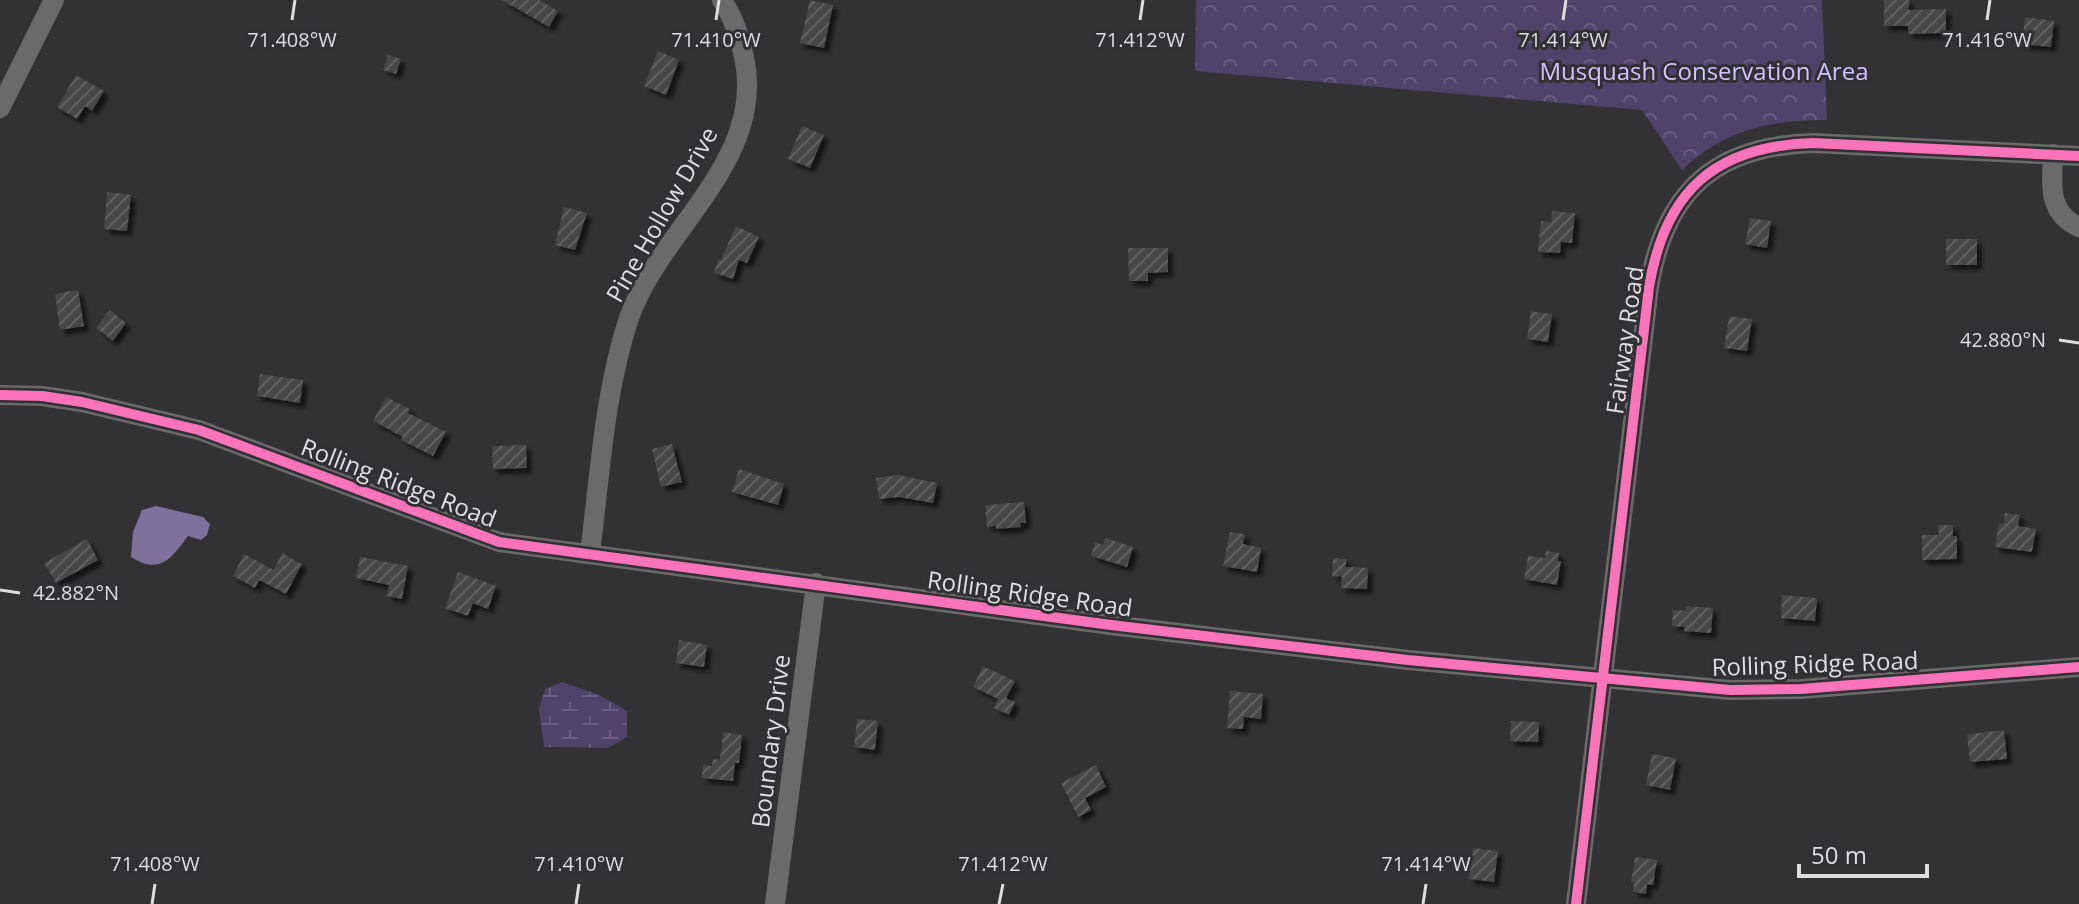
<svg xmlns="http://www.w3.org/2000/svg" width="2079" height="904" font-family="'Open Sans',sans-serif">
  <style>
    .wetland { fill: url(#wetland-marsh) }
    .park { fill: url(#park-crowns) }
    .water { fill: #7e719d }
    .building { fill: url(#building-hatch); filter: url(#shadow) }
    .lines { fill: none; stroke-linecap: round; stroke-linejoin: round }
    .minor { stroke: #6a6a6a; stroke-width: 20 }
    .cycleway-casing { stroke: #313035; stroke-width: 15 }
    .cycleway { stroke: #fb73b8; stroke-width: 10 }
    .ticks { fill: none; stroke: #dedde0; stroke-width: 3 }
    .labels { text-anchor: middle; dominant-baseline: central; stroke-width: 6; stroke-linejoin: round; paint-order: stroke }
    .park-label { font-size: 24px; fill: #d3c2fd; stroke: #313035 }
    .street-label { font-size: 24px; fill: #dedde0; stroke: #313035 }
    .ticks-label { font-size: 20px; text-anchor: middle; fill: #dedde0; stroke: #313035; stroke-width: 6; stroke-linejoin: round; paint-order: stroke }
  </style>
  <defs>
    <pattern id="wetland-marsh" width="20" height="14" patternUnits="userSpaceOnUse" patternTransform="scale(2)"><rect width="20" height="14" fill="#50436a"/><path d="M1 5h8M5 5V1M11 12h8M15 12V8" fill="none" stroke="#695e7f"/></pattern>
    <pattern id="park-crowns" width="20" height="18" patternUnits="userSpaceOnUse" patternTransform="scale(2)"><rect width="20" height="18" fill="#50436a"/><path d="M2 6a3 3 0 1 1 6 0M12 15a3 3 0 1 1 6 0" fill="none" stroke="#695e7f"/></pattern>
    <pattern id="building-hatch" width="6" height="6" patternUnits="userSpaceOnUse" patternTransform="scale(2)"><rect width="6" height="6" fill="#474649"/><path d="M-1 1l2-2M0 6l6-6M5 7l2-2" fill="none" stroke="#616063"/></pattern>
    <filter id="shadow"><feDropShadow dx="5" dy="5" stdDeviation="2" flood-color="#0009"/></filter>
  </defs>
  <rect width="100%" height="100%" fill="#323134"/>
  <path class="wetland" d="M 562,682 L 599,695 L 627,711 L 627,737 L 608,748 L 544,747 L 539,709 L 545,689 Z"/>
  <path class="park" d="M 1196,0 L 1822,0 L 1827,120 C 1772,119 1723,131 1682,170 L 1642,110 L 1195,71 Z"/>
  <path class="water" d="M 156,506 L 203,517 L 210,524 L 207,535 L 201,540 L 188,536 C 171,559 160,575 131,557 L 133,532 L 142,510 Z"/>
  <path class="building" d="M 502,0 L 539,0 L 558,11 L 549,27 Z
    M 810,0 L 833,5 L 824,48 L 800,43 Z
    M 1884,0 L 1909,0 L 1909,10 L 1946,9 L 1946,33 L 1908,34 L 1908,26 L 1884,26 Z
    M 2025,17 L 2054,21 L 2051,47 L 2022,44 Z
    M 658,51 L 679,60 L 666,95 L 644,86 Z
    M 388,55 L 401,59 L 396,74 L 383,70 Z
    M 76,75 L 104,91 L 92,111 L 85,106 L 77,119 L 57,107 Z
    M 802,126 L 824,135 L 810,168 L 788,159 Z
    M 107,192 L 131,195 L 127,231 L 104,229 Z
    M 564,207 L 587,213 L 575,250 L 555,245 Z
    M 1552,211 L 1575,213 L 1572,243 L 1561,242 L 1560,253 L 1538,252 L 1541,221 L 1551,222 Z
    M 1750,218 L 1771,221 L 1767,248 L 1745,244 Z
    M 736,226 L 759,237 L 747,263 L 739,260 L 733,279 L 714,273 L 718,259 L 721,260 Z
    M 1946,239 L 1977,239 L 1977,265 L 1946,265 Z
    M 1128,248 L 1168,248 L 1168,272 L 1148,273 L 1148,281 L 1129,281 Z
    M 78,290 L 84,326 L 60,330 L 55,294 Z
    M 110,310 L 126,323 L 113,341 L 96,328 Z
    M 1531,311 L 1552,314 L 1548,342 L 1527,339 Z
    M 1729,316 L 1752,319 L 1747,351 L 1724,348 Z
    M 260,374 L 303,380 L 300,403 L 257,396 Z
    M 386,397 L 410,409 L 408,413 L 446,432 L 433,456 L 401,440 L 403,437 L 373,421 Z
    M 672,444 L 682,482 L 661,487 L 652,449 Z
    M 526,445 L 527,468 L 493,469 L 492,446 Z
    M 739,469 L 784,484 L 778,505 L 732,492 Z
    M 898,475 L 937,483 L 933,503 L 899,497 L 879,499 L 876,478 Z
    M 1024,502 L 1026,523 L 1020,523 L 1021,527 L 996,529 L 996,526 L 987,527 L 985,505 Z
    M 2005,513 L 2020,515 L 2018,526 L 2036,529 L 2032,552 L 1995,547 L 1999,523 L 2004,524 Z
    M 1938,525 L 1953,525 L 1953,536 L 1957,536 L 1957,559 L 1922,560 L 1922,535 L 1939,535 Z
    M 1230,532 L 1245,534 L 1243,544 L 1261,548 L 1257,572 L 1223,566 Z
    M 1106,538 L 1133,547 L 1127,567 L 1091,556 L 1095,542 L 1103,545 Z
    M 87,539 L 98,560 L 56,583 L 44,563 Z
    M 1546,551 L 1559,553 L 1558,561 L 1561,561 L 1557,585 L 1524,579 L 1528,556 L 1545,558 Z
    M 282,553 L 302,564 L 286,594 L 259,580 L 255,588 L 233,576 L 244,554 L 274,570 Z
    M 360,557 L 408,566 L 402,599 L 387,596 L 389,585 L 356,578 Z
    M 1333,558 L 1346,559 L 1346,567 L 1368,568 L 1367,589 L 1341,588 L 1342,577 L 1332,576 Z
    M 458,572 L 496,586 L 488,609 L 473,603 L 468,616 L 445,608 Z
    M 1782,595 L 1817,598 L 1815,621 L 1781,618 Z
    M 1686,606 L 1713,608 L 1711,633 L 1684,631 L 1684,627 L 1672,626 L 1673,610 L 1686,611 Z
    M 679,640 L 707,645 L 704,667 L 676,663 Z
    M 983,666 L 1015,681 L 1006,698 L 1015,702 L 1009,715 L 994,708 L 998,699 L 973,687 Z
    M 1230,691 L 1263,694 L 1261,719 L 1244,717 L 1243,729 L 1227,728 Z
    M 857,719 L 878,721 L 875,750 L 854,747 Z
    M 1511,721 L 1539,722 L 1538,742 L 1510,741 Z
    M 2004,730 L 2007,759 L 1970,762 L 1967,734 Z
    M 723,732 L 742,735 L 739,763 L 735,763 L 733,781 L 702,778 L 703,765 L 712,766 L 713,759 L 720,760 Z
    M 1652,754 L 1676,758 L 1670,790 L 1646,785 Z
    M 1096,765 L 1106,787 L 1085,798 L 1091,810 L 1078,817 L 1061,783 Z
    M 1473,848 L 1498,851 L 1494,882 L 1469,879 Z
    M 1635,857 L 1657,860 L 1653,885 L 1647,884 L 1646,894 L 1633,892 L 1634,882 L 1631,882 Z"/>
  <g class="lines">
    <path class="minor" d="M 0,108 L 54,0
      M 2053,154 C 2052,184 2047,213 2079,227
      M 0,395 L 42,396 L 82,402 L 199,430 L 499,542 L 1111,625 L 1408,660 L 1730,690 L 1801,689 L 2079,667
      M 590,553 C 600,476 604,393 629,318 C 660,229 767,160 744,57 C 740,36 733,17 722,0
      M 775,904 L 816,583
      M 1576,904 L 1649,287 C 1665,191 1715,146 1813,143 L 2079,156"/>
    <g class="cycleway-casing">
      <path id="cycleway" d="M 0,395 L 42,396 L 82,402 L 199,430 L 499,542 L 1111,625 L 1408,660 L 1730,690 L 1801,689 L 2079,667
        M 1576,904 L 1649,287 C 1665,191 1715,146 1813,143 L 2079,156"/>
    </g>
    <use href="#cycleway" class="cycleway"/>
  </g>
  <path class="ticks" d="M 292,20 L 295,0M 716,20 L 719,0M 1140,20 L 1143,0M 1563,20 L 1566,0M 1987,20 L 1990,0M 2059,340 L 2079,343M 0,590 L 20,593M 152,904 L 155,884M 576,904 L 579,884M 999,904 L 1003,884M 1423,904 L 1426,884"/>
  <g class="labels">
    <g class="park-label">
      <text x="1704" y="70">Musquash Conservation Area</text>
    </g>
    <g class="street-label">
      <text transform="translate(661 214) rotate(-60)">Pine Hollow Drive</text>
      <text transform="translate(1624 340) rotate(-82)">Fairway Road</text>
      <text transform="translate(399 482) rotate(21)">Rolling Ridge Road</text>
      <text transform="translate(1030 593) rotate(8)">Rolling Ridge Road</text>
      <text transform="translate(1815 663) rotate(-2)">Rolling Ridge Road</text>
      <text transform="translate(770 741) rotate(-83)">Boundary Drive</text>
    </g>
  </g>
  <g class="ticks-label">
    <text x="292" y="47">71.408°W</text>
    <text x="716" y="47">71.410°W</text>
    <text x="1140" y="47">71.412°W</text>
    <text x="1563" y="47">71.414°W</text>
    <text x="1987" y="47">71.416°W</text>
    <text x="2003" y="347">42.880°N</text>
    <text x="76" y="600">42.882°N</text>
    <text x="155" y="871">71.408°W</text>
    <text x="579" y="871">71.410°W</text>
    <text x="1003" y="871">71.412°W</text>
    <text x="1426" y="871">71.414°W</text>
  </g>
  <path d="M1799 864v12h128v-12" fill="none" stroke="#dedde0" stroke-width="4"/>
  <text x="1811" y="864" font-size="24" fill="#dedde0" stroke="#313035" stroke-width="6" paint-order="stroke">50 m</text>
</svg>
